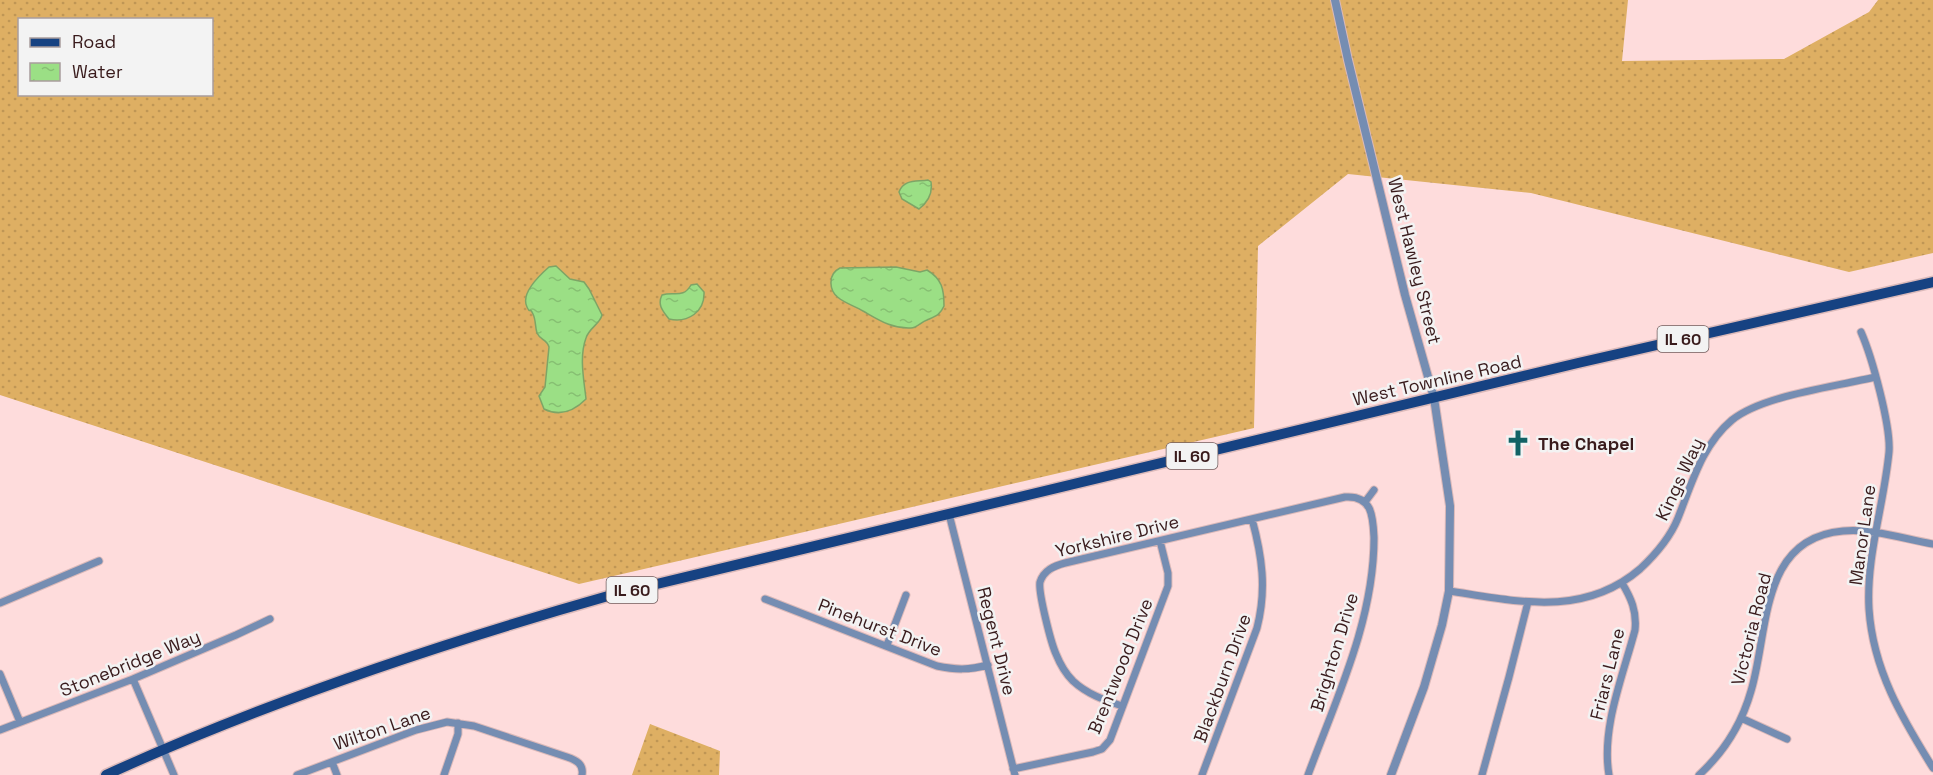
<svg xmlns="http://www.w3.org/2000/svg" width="1933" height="775" font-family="'Space Grotesk',sans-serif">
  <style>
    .grass { fill: url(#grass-dots); fill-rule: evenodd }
    .water { fill: url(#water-ripples); stroke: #7ea466; stroke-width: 1.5 }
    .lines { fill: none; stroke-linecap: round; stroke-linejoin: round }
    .minor-casing { stroke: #dbb9b9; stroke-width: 9 }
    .tertiary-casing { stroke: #dbb9b9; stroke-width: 10 }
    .primary-casing { stroke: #dbb9b9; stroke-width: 13 }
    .minor { stroke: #758db2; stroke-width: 7 }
    .tertiary { stroke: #758db2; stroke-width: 8 }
    .primary { stroke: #164282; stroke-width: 10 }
    .labels { text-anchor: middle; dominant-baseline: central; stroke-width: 5; stroke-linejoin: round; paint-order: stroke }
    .shield { fill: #f3f3f3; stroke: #715c5c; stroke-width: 1.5 }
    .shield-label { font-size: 16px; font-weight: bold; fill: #391b1c }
    .street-label { font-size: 18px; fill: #391b1c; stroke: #f3f3f3 }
    .poi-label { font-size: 18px; font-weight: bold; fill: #391b1c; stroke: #f3f3f3; text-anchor: start }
  </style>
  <defs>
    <pattern id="grass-dots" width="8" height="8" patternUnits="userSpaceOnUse" patternTransform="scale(1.5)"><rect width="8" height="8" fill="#deaf63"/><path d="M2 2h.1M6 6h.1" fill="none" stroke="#bf9655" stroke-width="1.8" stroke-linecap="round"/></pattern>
    <pattern id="water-ripples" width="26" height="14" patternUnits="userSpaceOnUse" patternTransform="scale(1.5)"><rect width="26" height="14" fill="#9bdf85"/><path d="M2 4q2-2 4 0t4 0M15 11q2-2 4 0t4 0" fill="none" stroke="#86bf72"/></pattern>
  </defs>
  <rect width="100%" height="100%" fill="#fedcdc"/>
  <path class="grass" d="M 0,0 L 1628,0 L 1622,61 L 1784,59 L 1869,12 L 1878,0 L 1933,0 L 1933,253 L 1849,272 L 1531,193 L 1348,174 L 1258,246 L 1254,428 L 579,584 L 0,395 ZM 20,20 L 212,20 L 212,94 L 20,94 Z
    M 650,724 L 720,751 L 719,775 L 632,775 Z"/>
  <path class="water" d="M 928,180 L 931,182 C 933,194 928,202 919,209 L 902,199 L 899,192 C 904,179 916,182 928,180 Z
    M 556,266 L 570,279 L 584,282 L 589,289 L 602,315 C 600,324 589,328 586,338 C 579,357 584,380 586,399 C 574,411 560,417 544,409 L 539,396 L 545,387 L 549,347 C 547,339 540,340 537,333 C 535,327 536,320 533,314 C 529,306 531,315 527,307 C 520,293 541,274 549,267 Z
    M 896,267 L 920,272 L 927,270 C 942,279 944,289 944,306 C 940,315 936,316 927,320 C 921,322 917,328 911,328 C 892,329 879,320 863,311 C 852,304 830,300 831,282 C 831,275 834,271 840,268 Z
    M 697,284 L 704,292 C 705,312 688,323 669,319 C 663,311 657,305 662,295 C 674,291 683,299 691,285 Z"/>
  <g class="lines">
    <g class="minor-casing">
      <path id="minor" d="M 1861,332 C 1872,357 1891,426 1889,452 C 1884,505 1866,556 1869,609 C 1873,670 1902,718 1933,768
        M 1365,502 L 1374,490
        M 949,514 L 1015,775
        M 1449,591 C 1516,601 1583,618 1640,569 C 1655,555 1670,538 1678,518 C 1692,483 1702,445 1732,420 C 1763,395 1835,387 1875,377
        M 765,599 L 937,666 C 956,670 969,670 988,665
        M 0,603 L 99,561
        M 887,645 L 906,595
        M 0,674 L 20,722
        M 133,679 L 174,775
        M 1122,706 C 1104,700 1087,694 1073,681 C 1065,673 1060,664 1056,654 C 1051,643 1038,592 1040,582 C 1044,570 1054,566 1065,563 L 1345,497 C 1373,495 1373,518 1374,538 C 1374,621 1336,699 1308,775
        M 1741,718 L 1787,739
        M 0,730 L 133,679 L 236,635 L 270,619
        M 332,762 L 337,775
        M 1013,769 L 1093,752 L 1102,749 L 1110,740 L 1168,586 L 1168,573 L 1160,541
        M 297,775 L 416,730 L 447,722 L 474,726 L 567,757 C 576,760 584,764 582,775
        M 444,775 L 458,734 L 458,723
        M 1202,775 L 1257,628 C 1267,589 1262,556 1252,519
        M 1482,775 L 1509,677 L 1528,602
        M 1609,775 C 1601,728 1623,676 1635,630 C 1637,611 1631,598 1622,583
        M 1699,775 C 1724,752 1742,723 1751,691 C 1769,632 1759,538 1843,531 C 1872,528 1904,539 1933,544"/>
    </g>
    <g class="tertiary-casing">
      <path id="tertiary" d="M 1335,0 L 1348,60 L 1405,295 L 1434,398 L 1450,506 L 1449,591 L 1442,625 L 1424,687 L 1391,775"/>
    </g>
    <g class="primary-casing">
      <path id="primary" d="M 106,775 C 270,700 442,643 615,594 L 1578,363 L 1933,282"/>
    </g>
    <use href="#minor" class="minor"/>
    <use href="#tertiary" class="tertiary"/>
    <use href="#primary" class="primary"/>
  </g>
  <defs>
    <g id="church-bare" transform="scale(2.07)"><path d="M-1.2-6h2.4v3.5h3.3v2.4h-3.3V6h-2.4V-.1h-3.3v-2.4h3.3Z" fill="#116265" stroke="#f3f3f3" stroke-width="2.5" paint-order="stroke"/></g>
  </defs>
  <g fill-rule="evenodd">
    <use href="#church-bare" x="1518" y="443"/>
  </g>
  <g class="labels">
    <g class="shield">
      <rect x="1657.5" y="326" width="51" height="26" rx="4.5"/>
      <rect x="1166.5" y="443" width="51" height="26" rx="4.5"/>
      <rect x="606.5" y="577" width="51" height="26" rx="4.5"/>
    </g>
    <g class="shield-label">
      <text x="1683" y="339">IL 60</text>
      <text x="1192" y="456">IL 60</text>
      <text x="632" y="590">IL 60</text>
    </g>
    <g class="street-label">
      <text transform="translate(1415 261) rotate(76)">West Hawley Street</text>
      <text transform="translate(1437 380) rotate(-13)">West Townline Road</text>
      <text transform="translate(1679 479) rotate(-65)">Kings Way</text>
      <text transform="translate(1862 535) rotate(-82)">Manor Lane</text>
      <text transform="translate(1117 536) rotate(-14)">Yorkshire Drive</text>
      <text transform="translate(880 627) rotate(21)">Pinehurst Drive</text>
      <text transform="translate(1751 629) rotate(-76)">Victoria Road</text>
      <text transform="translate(997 641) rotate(76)">Regent Drive</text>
      <text transform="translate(1334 652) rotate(-73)">Brighton Drive</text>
      <text transform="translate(130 663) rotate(-22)">Stonebridge Way</text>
      <text transform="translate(1120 666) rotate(-68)">Brentwood Drive</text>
      <text transform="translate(1607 674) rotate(-76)">Friars Lane</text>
      <text transform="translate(1222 678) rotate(-70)">Blackburn Drive</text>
      <text transform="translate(382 728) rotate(-19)">Wilton Lane</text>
    </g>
    <g class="poi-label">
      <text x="1538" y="443">The Chapel</text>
    </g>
  </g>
  <rect x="18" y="18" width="195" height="78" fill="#f3f3f3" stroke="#a99d9d" stroke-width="1.5"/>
  <rect x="30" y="38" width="30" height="9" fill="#164282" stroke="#a99d9d" stroke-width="1.5"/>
  <text x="72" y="48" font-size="18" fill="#391b1c">Road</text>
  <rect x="30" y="63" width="30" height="18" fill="url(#water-ripples)" stroke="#a99d9d" stroke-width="1.5"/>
  <text x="72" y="78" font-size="18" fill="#391b1c">Water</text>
</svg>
